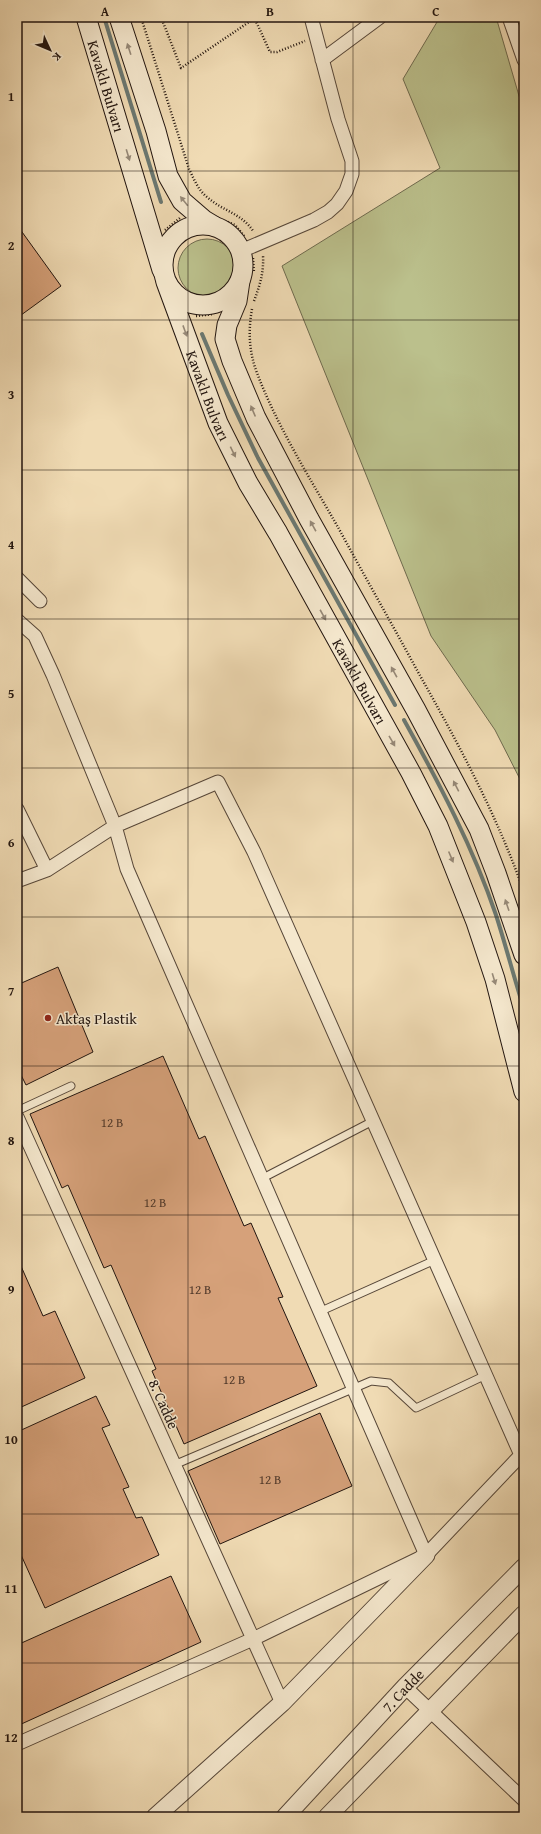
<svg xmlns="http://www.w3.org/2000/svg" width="541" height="1834" font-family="'Gentium Book Plus',serif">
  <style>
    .green { fill: #bbc08c; stroke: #6e6a4e }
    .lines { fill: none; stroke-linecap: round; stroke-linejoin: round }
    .stream { stroke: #6b7871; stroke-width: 4 }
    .building { fill: #d6a17a; stroke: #22150f }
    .service-casing { stroke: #564638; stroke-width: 9 }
    .minor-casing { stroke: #564638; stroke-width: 15 }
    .tertiary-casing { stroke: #564638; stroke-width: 19 }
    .secondary-casing { stroke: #22150f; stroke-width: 21 }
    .path { stroke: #22150f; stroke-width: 2.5; stroke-dasharray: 1 2; stroke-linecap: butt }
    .service { stroke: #f5e8ce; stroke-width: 7 }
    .minor { stroke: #f5e8ce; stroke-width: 13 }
    .tertiary { stroke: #f5e8ce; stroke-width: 17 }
    .secondary { stroke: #f5e8ce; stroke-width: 19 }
    .oneway { fill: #968978 }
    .grid { fill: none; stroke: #22150f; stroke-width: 1; stroke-opacity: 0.55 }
    .poi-dot { fill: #8f2418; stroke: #f5e8ce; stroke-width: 1.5 }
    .labels { text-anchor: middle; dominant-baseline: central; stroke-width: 3; stroke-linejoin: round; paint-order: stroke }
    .number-label { font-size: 13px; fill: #4f382a }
    .street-label { font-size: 15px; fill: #22150f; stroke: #f5e8ce }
    .poi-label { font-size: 15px; fill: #22150f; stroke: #f5e8ce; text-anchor: start }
    .neatline { fill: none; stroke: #22150f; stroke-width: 1.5 }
    .grid-label { font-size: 13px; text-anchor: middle; font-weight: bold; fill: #22150f }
  </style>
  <rect width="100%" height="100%" fill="#f0dbb4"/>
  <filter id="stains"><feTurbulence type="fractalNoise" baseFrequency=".005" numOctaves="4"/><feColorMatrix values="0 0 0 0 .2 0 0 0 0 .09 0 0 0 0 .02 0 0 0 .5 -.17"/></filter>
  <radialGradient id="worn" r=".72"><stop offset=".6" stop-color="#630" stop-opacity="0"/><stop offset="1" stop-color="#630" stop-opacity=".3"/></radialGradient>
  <path class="green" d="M 440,17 L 496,17 L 524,113 L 524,787 L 495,730 L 431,636 L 282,266 L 440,168 L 403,79 Z
    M178 268a29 29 0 1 1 58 0a29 29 0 1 1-58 0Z"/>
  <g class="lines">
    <path class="stream" d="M 104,17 L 161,202
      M 202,334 L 228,395 L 258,458 L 395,705
      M 404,720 C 439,783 473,847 496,915 C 506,946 514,978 524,1009"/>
  </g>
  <path class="building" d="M 17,225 L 61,286 L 17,318 Z
    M 58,967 L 93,1052 L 26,1085 L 17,1067 L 17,985 Z
    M 163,1056 L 199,1139 L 205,1136 L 244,1226 L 251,1223 L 283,1297 L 278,1298 L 317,1386 L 184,1444 L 152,1371 L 156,1369 L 111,1265 L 104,1268 L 68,1185 L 62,1188 L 30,1114 Z
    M 17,1257 L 43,1316 L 55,1311 L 85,1378 L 17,1409 Z
    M 96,1396 L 110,1425 L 102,1428 L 129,1487 L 123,1489 L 136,1518 L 142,1517 L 159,1555 L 45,1608 L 17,1546 L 17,1432 Z
    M 320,1413 L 352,1486 L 220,1544 L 188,1471 Z
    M 171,1576 L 201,1642 L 17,1726 L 17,1645 Z"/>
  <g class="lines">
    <g class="service-casing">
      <path id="service" d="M 17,1111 L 71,1086
        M 261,1179 L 373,1121
        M 319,1312 L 435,1260
        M 174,1465 L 371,1381 L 389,1383 L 416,1408 L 486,1375"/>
    </g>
    <g class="minor-casing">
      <path id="minor" d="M 509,17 L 524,60
        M 322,60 L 380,17
        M 241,251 L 314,220 L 328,212 L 337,204 L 346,191 L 352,174 L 352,161 L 338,119 L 311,17
        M 17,578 L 40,601
        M 17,620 L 35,636 L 53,675 L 115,826 L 218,782 L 254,852 L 521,1455 L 426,1555 L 253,1639 L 17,1744
        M 17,809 L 47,870
        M 17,881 L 47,870 L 115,826 L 127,869 L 426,1555
        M 17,1117 L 282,1703
        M 405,1687 L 524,1800"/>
    </g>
    <g class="tertiary-casing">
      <g id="tertiary">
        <path d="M 155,1817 L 282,1703 L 426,1555"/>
        <path id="s1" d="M 285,1817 L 405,1687 L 524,1567"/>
        <path d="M 327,1817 L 524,1614"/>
      </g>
    </g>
    <g class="secondary-casing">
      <g id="secondary">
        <path id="s2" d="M 86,17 L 162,270"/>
        <path d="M 119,17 L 156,131 L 168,176 L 182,201 L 204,220 L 214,226"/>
        <circle cx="203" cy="265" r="40"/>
        <path d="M 240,281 L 237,301 L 227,325 L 225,339 L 232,361 L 256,418 L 309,519 L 416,710 L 479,829 L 496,873 L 524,955"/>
        <path id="s3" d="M 166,282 L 218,423 L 248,483 L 278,533 L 411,773 L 438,826 L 476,922 L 495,979 L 524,1092"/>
      </g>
    </g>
    <path class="path" d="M 141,17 L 189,169 C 194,179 198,190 207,197 C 224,212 240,212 254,232
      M 161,17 L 181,68 L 255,18
      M 254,17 L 270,52 L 277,52 L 305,41
      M 228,222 L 235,225 L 245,237
      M 165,230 L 180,218
      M 253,258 L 254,273
      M 254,301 C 260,285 264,272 263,255
      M 252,309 C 248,331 249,352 257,373 C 277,426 311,480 339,529 C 365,577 392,624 418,672 C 458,743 497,815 524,892
      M 196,316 L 214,314"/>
    <use href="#service" class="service"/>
    <use href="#minor" class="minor"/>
    <use href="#tertiary" class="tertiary"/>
    <use href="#secondary" class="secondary"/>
  </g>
  <defs><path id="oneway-solid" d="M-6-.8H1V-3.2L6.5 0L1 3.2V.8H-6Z"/></defs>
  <g class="oneway">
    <use href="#oneway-solid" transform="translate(129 49) rotate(-108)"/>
    <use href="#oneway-solid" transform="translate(128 155) rotate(73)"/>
    <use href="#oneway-solid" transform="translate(184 201) rotate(-129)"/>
    <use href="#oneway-solid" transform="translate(185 331) rotate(70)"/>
    <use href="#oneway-solid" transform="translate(253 411) rotate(-113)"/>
    <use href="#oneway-solid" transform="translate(233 452) rotate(64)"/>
    <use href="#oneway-solid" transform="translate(313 526) rotate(-119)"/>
    <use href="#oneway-solid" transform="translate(323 615) rotate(61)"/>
    <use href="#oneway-solid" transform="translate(394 672) rotate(-119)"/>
    <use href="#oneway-solid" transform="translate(392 741) rotate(60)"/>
    <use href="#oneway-solid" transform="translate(456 786) rotate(-117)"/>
    <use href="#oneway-solid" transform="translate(451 857) rotate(67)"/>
    <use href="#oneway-solid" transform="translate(507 905) rotate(-109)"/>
    <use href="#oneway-solid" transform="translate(494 979) rotate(73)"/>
  </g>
  <path class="grid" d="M 188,17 L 188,1817M 353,17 L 353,1817M 17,171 L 524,171M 17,320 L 524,320M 17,470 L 524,470M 17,619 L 524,619M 17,768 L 524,768M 17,917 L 524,917M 17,1066 L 524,1066M 17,1215 L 524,1215M 17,1364 L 524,1364M 17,1514 L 524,1514M 17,1663 L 524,1663"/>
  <circle class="poi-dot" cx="48" cy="1018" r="4"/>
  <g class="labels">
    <g class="number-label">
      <text x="112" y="1122">12 B</text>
      <text x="155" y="1202">12 B</text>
      <text x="200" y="1289">12 B</text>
      <text x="234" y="1379">12 B</text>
      <text x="270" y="1479">12 B</text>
    </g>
    <g class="street-label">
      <text stroke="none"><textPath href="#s2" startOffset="72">Kavaklı Bulvarı</textPath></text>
      <text stroke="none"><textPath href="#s3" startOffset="121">Kavaklı Bulvarı</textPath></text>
      <text stroke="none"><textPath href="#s3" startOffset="445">Kavaklı Bulvarı</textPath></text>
      <text transform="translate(164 1404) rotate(66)">8. Cadde</text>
      <text stroke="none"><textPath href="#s1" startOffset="173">7. Cadde</textPath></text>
    </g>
    <g class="poi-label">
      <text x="56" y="1018">Aktaş Plastik</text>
    </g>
  </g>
  <rect width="541" height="1834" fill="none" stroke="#f0dbb4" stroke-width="44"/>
  <g transform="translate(50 50) rotate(134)" stroke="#f5e8ce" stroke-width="3" paint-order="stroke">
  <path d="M0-3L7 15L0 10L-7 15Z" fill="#22150f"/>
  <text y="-6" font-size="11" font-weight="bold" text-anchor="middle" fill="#22150f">K</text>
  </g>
  <rect x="22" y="22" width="497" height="1790" class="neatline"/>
  <g class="grid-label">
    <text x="105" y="16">A</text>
    <text x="270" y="16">B</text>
    <text x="436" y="16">C</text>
    <text x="11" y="101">1</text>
    <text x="11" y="250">2</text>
    <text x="11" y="399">3</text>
    <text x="11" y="549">4</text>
    <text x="11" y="698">5</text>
    <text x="11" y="847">6</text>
    <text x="11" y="996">7</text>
    <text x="11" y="1145">8</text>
    <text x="11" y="1294">9</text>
    <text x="11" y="1444">10</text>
    <text x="11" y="1593">11</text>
    <text x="11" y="1742">12</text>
  </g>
  <rect width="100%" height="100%" filter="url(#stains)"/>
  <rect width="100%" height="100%" fill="url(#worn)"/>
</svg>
